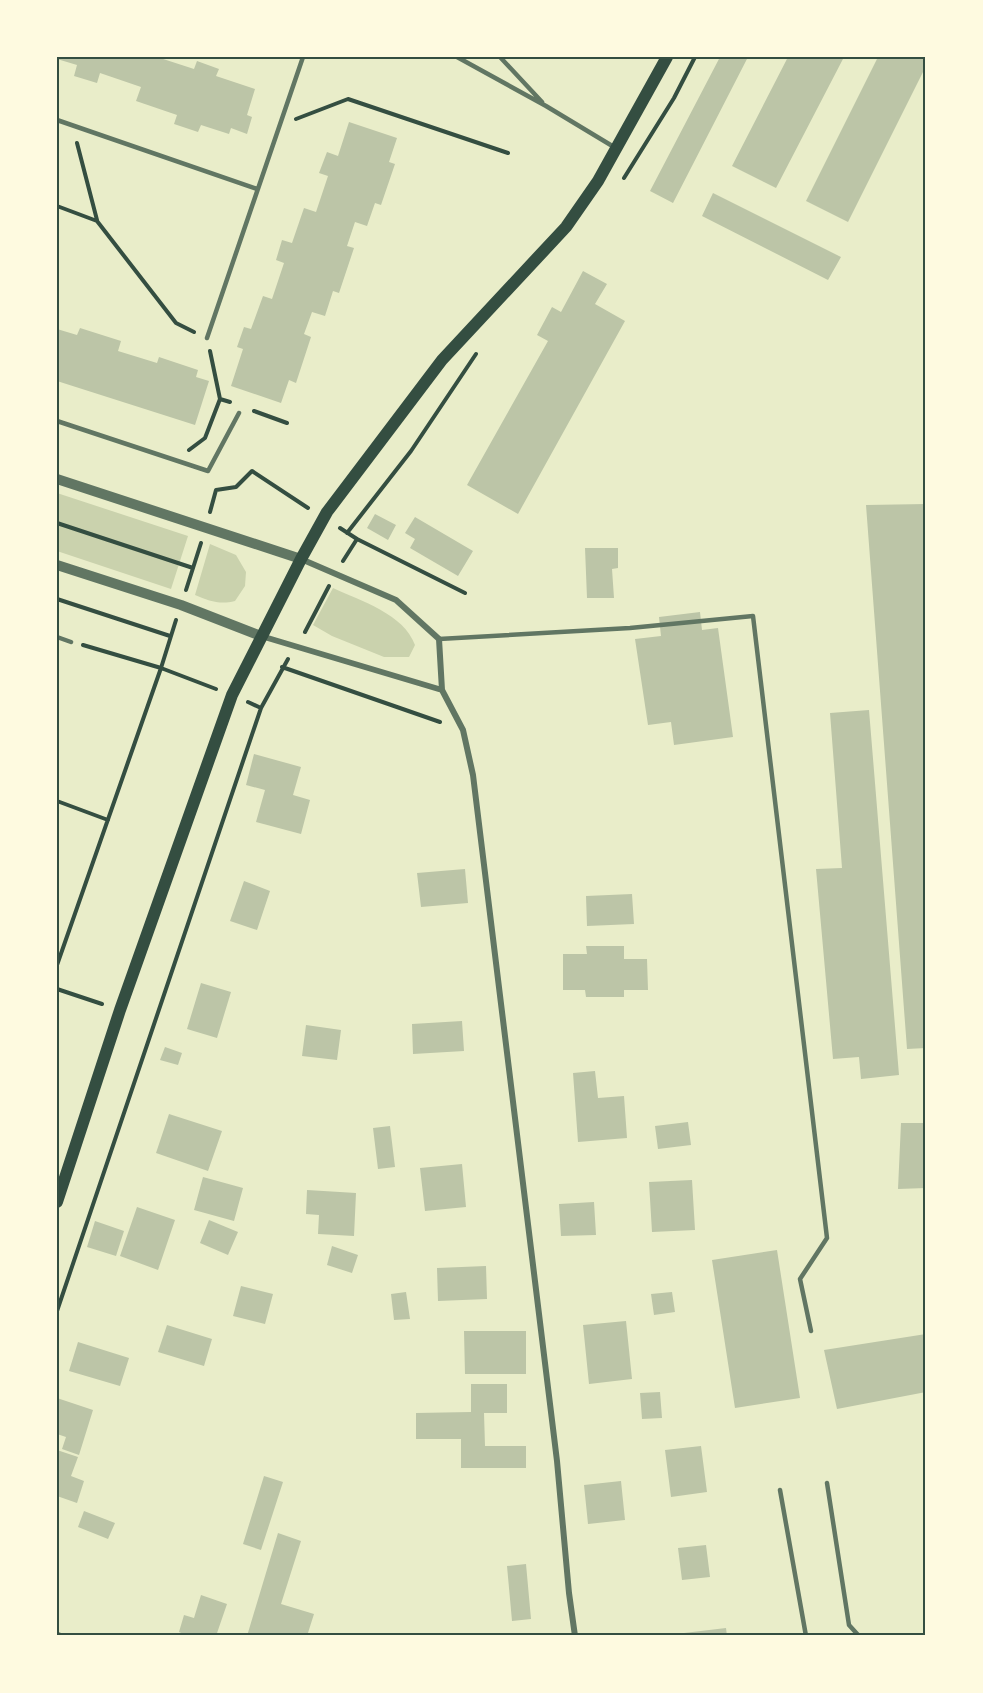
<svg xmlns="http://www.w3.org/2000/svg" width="983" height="1693" font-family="'Work Sans',sans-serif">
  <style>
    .green { fill: #cad2ad }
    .building { fill: #bcc5a7 }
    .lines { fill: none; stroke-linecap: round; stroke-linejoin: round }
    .path { stroke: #344e41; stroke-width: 4 }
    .service { stroke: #617663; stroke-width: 4.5 }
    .minor { stroke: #617663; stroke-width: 6 }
    .tertiary { stroke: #617663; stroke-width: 10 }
    .secondary { stroke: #344e41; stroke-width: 12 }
    .neatline { fill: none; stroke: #344e41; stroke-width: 2 }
  </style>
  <rect width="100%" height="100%" fill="#e9edc9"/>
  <path class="green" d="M 57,493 L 188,536 L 171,589 L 57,551 Z
    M 210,544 L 236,555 L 246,572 L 245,586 L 235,601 C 220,605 209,601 195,595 Z
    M 333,588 C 361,601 404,614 415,645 L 409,657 L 384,657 L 332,636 L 313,625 Z"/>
  <path class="building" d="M 57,57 L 157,57 L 194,69 L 197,61 L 219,69 L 216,76 L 255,89 L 247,115 L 252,117 L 247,134 L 231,128 L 229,134 L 201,125 L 198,132 L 174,124 L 177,115 L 136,101 L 141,87 L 100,73 L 97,83 L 74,76 L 77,65 L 57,59 Z
    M 720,57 L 748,57 L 673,203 L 650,191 Z
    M 788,57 L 844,57 L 776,188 L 732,166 Z
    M 878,57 L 926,57 L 926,66 L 848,222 L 806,201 Z
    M 349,122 L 397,138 L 389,162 L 395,164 L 381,205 L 375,203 L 367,226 L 355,222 L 347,246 L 354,248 L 339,293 L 333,291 L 325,316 L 312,312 L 304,334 L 311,337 L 296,383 L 289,380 L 281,403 L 231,386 L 243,349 L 237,347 L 244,327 L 251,329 L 263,296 L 272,299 L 284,263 L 276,260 L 282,240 L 292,243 L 304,208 L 316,212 L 328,176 L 319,173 L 327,152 L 338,156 Z
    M 713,193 L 841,257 L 828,280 L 702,216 Z
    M 583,271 L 607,284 L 595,304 L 625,321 L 518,514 L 467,485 L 548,341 L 537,335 L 552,307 L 561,312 Z
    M 80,328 L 121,341 L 118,351 L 157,363 L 159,357 L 198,370 L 196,377 L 209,381 L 195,425 L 57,381 L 57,329 L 77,335 Z
    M 926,504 L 926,1048 L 907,1049 L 866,505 Z
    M 375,514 L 396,525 L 388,540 L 367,528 Z
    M 415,517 L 473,551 L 458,576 L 410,548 L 415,539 L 405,533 Z
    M 585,548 L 618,548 L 618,568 L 612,569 L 614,598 L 587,598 Z
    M 700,612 L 702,630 L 718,628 L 733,737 L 674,745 L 671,722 L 648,725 L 635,639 L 661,636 L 659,617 Z
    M 869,710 L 899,1075 L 861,1079 L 859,1057 L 833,1059 L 816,869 L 842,868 L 830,713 Z
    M 254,754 L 301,767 L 293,795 L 310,800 L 301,834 L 256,822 L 265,790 L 246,785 Z
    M 465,869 L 468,903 L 421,907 L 417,873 Z
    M 244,881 L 270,891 L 257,930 L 230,921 Z
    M 632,894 L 634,924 L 587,926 L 586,896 Z
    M 586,946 L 624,946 L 624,959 L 647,959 L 648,990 L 624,990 L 624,997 L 586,997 L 585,990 L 563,990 L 563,954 L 587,954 Z
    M 201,983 L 231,992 L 217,1038 L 187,1029 Z
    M 462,1021 L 464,1051 L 413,1054 L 412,1024 Z
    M 306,1025 L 341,1030 L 337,1060 L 302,1056 Z
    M 165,1047 L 182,1053 L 178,1065 L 160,1060 Z
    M 595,1071 L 598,1098 L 624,1096 L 627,1138 L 578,1142 L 573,1073 Z
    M 169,1114 L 222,1131 L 208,1171 L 156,1153 Z
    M 688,1122 L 691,1145 L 658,1149 L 655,1126 Z
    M 901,1123 L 926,1123 L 926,1188 L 898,1189 Z
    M 390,1126 L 395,1167 L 378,1169 L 373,1128 Z
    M 462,1164 L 466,1207 L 425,1211 L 420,1168 Z
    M 203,1177 L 243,1188 L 234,1221 L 194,1210 Z
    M 692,1180 L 695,1230 L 652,1232 L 649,1182 Z
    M 307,1190 L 356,1193 L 354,1236 L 318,1234 L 319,1215 L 306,1214 Z
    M 594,1202 L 596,1235 L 561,1236 L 559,1204 Z
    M 137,1207 L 175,1220 L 158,1270 L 120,1256 Z
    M 209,1220 L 238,1232 L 228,1255 L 200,1243 Z
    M 95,1221 L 124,1231 L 116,1256 L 87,1247 Z
    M 332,1246 L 358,1255 L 352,1273 L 327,1265 Z
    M 777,1250 L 800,1398 L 735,1408 L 712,1260 Z
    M 486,1266 L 487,1299 L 438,1301 L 437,1268 Z
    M 241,1286 L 273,1294 L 265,1324 L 233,1316 Z
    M 406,1292 L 410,1319 L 394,1320 L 391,1294 Z
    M 672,1292 L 675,1312 L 654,1315 L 651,1294 Z
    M 626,1321 L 632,1379 L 589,1384 L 583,1325 Z
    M 167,1325 L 212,1339 L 204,1366 L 158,1352 Z
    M 464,1331 L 526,1331 L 526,1374 L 465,1374 Z
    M 926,1334 L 926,1392 L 837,1409 L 824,1350 Z
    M 78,1342 L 129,1358 L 120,1386 L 69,1371 Z
    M 471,1384 L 507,1384 L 507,1413 L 484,1413 L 485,1446 L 526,1446 L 526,1468 L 461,1468 L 461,1439 L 416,1439 L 416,1413 L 471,1412 Z
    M 660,1392 L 662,1418 L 642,1419 L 640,1393 Z
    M 57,1398 L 93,1410 L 79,1455 L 62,1449 L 66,1437 L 57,1434 Z
    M 701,1446 L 707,1492 L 671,1497 L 665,1450 Z
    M 57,1450 L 78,1457 L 71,1476 L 84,1481 L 77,1503 L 57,1496 Z
    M 264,1476 L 283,1482 L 261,1550 L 243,1544 Z
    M 621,1481 L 625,1520 L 588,1524 L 584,1485 Z
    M 84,1511 L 115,1523 L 108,1539 L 78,1527 Z
    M 278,1533 L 301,1541 L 281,1604 L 314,1614 L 307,1636 L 247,1636 Z
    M 706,1545 L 710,1577 L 682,1580 L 678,1548 Z
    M 526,1564 L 531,1619 L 512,1621 L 507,1566 Z
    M 201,1595 L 227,1604 L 216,1636 L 188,1636 L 179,1632 L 184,1615 L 194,1618 Z
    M 726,1628 L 727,1636 L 685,1636 L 684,1633 Z"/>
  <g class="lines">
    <path class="path" d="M 296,119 L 348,99 L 508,153
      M 77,143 L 97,220
      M 624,178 L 674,98 L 695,57
      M 57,206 L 97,221 L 176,323 L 194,332
      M 210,351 L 220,399 L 230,402
      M 254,411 L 287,423
      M 189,450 L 205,438 L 220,399
      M 210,512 L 216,490 L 236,487 L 252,471 L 308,508
      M 57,523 L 193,568
      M 340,528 L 357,539 L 343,561
      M 347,533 L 411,451 L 476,354
      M 357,539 L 465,593
      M 186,590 L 201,543
      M 57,599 L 170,636
      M 305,632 L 329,586
      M 83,645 L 161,668 L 216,689
      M 282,667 L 440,722
      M 248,702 L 261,708 L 288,659
      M 57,801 L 108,820
      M 57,965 L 161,668 L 176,620
      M 57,989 L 102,1004
      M 57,1311 L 261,708
      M 57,1634 L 64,1636"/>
    <path class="service" d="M 457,57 L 546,106 L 614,147
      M 500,57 L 542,102
      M 57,120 L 257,189
      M 207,338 L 303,57
      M 57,421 L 208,471 L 239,413
      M 57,637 L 71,642
      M 439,639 L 630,628 L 753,616 L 827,1238 L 800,1279 L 811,1331
      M 827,1483 L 849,1625 L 859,1636
      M 780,1490 L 806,1636"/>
    <path class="minor" d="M 301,559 L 396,600 L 439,639 L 442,690 L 463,730 L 473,775 L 557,1461 L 569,1593 L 575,1636
      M 261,636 L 442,690"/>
    <path class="tertiary" d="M 57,479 L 301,559
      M 57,565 L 181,605 L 261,636"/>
    <path class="secondary" d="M 57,1202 L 120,1010 L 232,695 L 301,559 L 327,512 L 442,360 L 566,227 L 598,181 L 667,57"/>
  </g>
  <rect width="983" height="1693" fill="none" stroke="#fefae0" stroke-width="117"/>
  <rect x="58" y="58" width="866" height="1576" class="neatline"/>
</svg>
